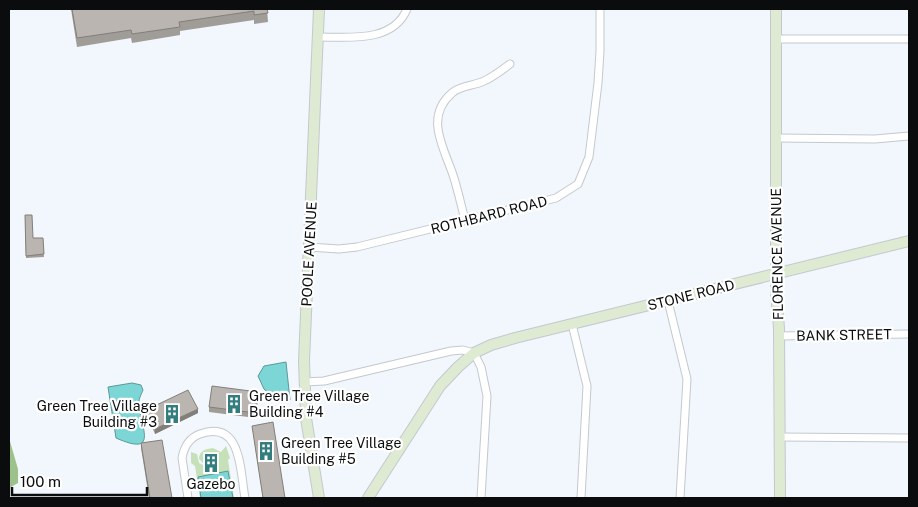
<svg xmlns="http://www.w3.org/2000/svg" width="918" height="507" font-family="'Public Sans',sans-serif">
  <style>
    .green { fill: #c6e1ba }
    .forest { fill: #9cc18b }
    .water { fill: #7dd6d6; stroke: #5a999a }
    .lines { fill: none; stroke-linecap: round; stroke-linejoin: round }
    .street-casing { stroke: #c3c9ce; stroke-width: 9 }
    .secondary-casing { stroke: #c3c9ce; stroke-width: 12 }
    .street { stroke: #fff; stroke-width: 7 }
    .secondary { stroke: #deead2; stroke-width: 10 }
    .wall { fill: #a09c97 }
    .shaded-wall { fill: #827f7b }
    .building { fill: #bab5b0; stroke: #827f7b }
    .labels { text-anchor: middle; dominant-baseline: central; stroke-width: 4.5; stroke-linejoin: round; paint-order: stroke }
    .street-label { font-size: 14px; fill: #0a0c0e; stroke: #fff }
    .poi-label { font-size: 14px; fill: #0a0c0e; stroke: #fff; text-anchor: start }
  </style>
  <rect width="100%" height="100%" fill="#f1f7fc"/>
  <path class="green" d="M 226,446 L 230,458 L 228,460 L 234,498 L 200,498 L 195,466 L 191,463 L 191,452 L 197,454 L 199,463 L 203,465 L 207,465 L 207,460 L 207,463 L 203,463 L 199,459 C 199,451 205,449 213,448 L 221,452 Z"/>
  <path class="forest" d="M 9,438 L 18,469 L 18,483 L 9,488 Z"/>
  <path class="water" d="M 286,362 L 290,400 L 278,402 L 264,389 L 258,376 L 264,366 Z
    M 132,383 L 141,385 L 143,390 C 141,395 138,400 139,405 C 141,428 159,457 116,438 L 108,387 Z
    M 228,471 L 233,498 L 201,498 L 198,477 Z"/>
  <g class="lines">
    <g class="street-casing">
      <path id="street" d="M 319,37 C 349,37 393,43 407,9
        M 776,39 L 909,39
        M 777,138 L 875,139 L 909,136
        M 465,220 C 461,205 458,190 453,175 C 444,148 424,117 452,93 C 461,85 474,86 484,81 C 493,77 502,70 510,64
        M 309,247 L 339,249 L 357,247 L 556,198 L 578,184 L 589,157 L 598,83 L 600,51 L 600,9
        M 668,301 L 687,379 L 680,498
        M 572,324 L 587,386 L 581,498
        M 778,336 L 909,334
        M 304,382 L 324,381 L 451,351 L 463,350 L 474,353 L 481,367 L 487,396 L 481,498
        M 779,437 L 909,438
        M 188,498 L 182,458 C 184,447 189,438 200,434 C 242,419 240,471 245,498"/>
    </g>
    <g class="secondary-casing">
      <path id="secondary" d="M 319,9 L 304,361 L 306,418 L 319,498
        M 776,9 L 776,292 L 779,328 L 780,498
        M 368,498 L 440,386 L 458,367 L 474,353 L 491,345 L 515,338 L 909,241"/>
    </g>
    <use href="#street" class="street"/>
    <use href="#secondary" class="secondary"/>
  </g>
  <path class="wall" d="M 71,9 L 267,9 L 268,22 L 254,24 L 254,20 L 180,31 L 180,35 L 132,43 L 131,38 L 77,47 Z
    M 25,215 L 33,238 L 43,238 L 44,257 L 26,258 Z
    M 258,396 L 256,418 L 209,412 L 209,407 Z
    M 146,410 L 198,413 L 155,434 L 146,414 Z
    M 252,426 L 285,498 L 263,498 Z
    M 141,443 L 172,498 L 149,498 L 141,448 Z
    M 207,460 L 216,464 L 216,467 L 208,468 Z"/>
  <path class="shaded-wall" d="M 198,409 L 198,413 L 155,434 L 155,429 Z"/>
  <path class="building" d="M 72,9 L 267,9 L 268,13 L 254,15 L 254,11 L 179,22 L 180,27 L 132,34 L 131,30 L 77,38 Z
    M 25,215 L 32,215 L 33,238 L 43,238 L 44,254 L 26,256 Z
    M 212,386 L 258,392 L 256,413 L 209,407 Z
    M 188,390 L 198,409 L 155,429 L 146,410 Z
    M 273,422 L 285,498 L 263,498 L 252,426 Z
    M 162,440 L 172,498 L 150,498 L 141,443 Z
    M 215,456 L 216,464 L 208,466 L 207,457 Z"/>
  <defs>
    <g id="building-bare" transform="scale(1.5)"><path d="M-4-6H4V6H1V3H-1V6H-4ZM-2.5-4.3h1.7v1.8h-1.7ZM.8-4.3h1.7v1.8H.8ZM-2.5-1h1.7V.8h-1.7ZM.8-1h1.7V.8H.8Z" fill="#347d7f" stroke="#fff" stroke-width="2.5" paint-order="stroke"/></g>
  </defs>
  <g fill-rule="evenodd">
    <use href="#building-bare" x="234" y="404"/>
    <use href="#building-bare" x="172" y="414"/>
    <use href="#building-bare" x="266" y="451"/>
    <use href="#building-bare" x="211" y="463"/>
  </g>
  <g class="labels">
    <g class="street-label">
      <text transform="translate(489 215) rotate(-14)">ROTHBARD ROAD</text>
      <text transform="translate(309 254) rotate(-87)">POOLE AVENUE</text>
      <text transform="translate(777 254) rotate(-91)">FLORENCE AVENUE</text>
      <text transform="translate(691 295) rotate(-14)">STONE ROAD</text>
      <text transform="translate(844 335) rotate(-1)">BANK STREET</text>
    </g>
    <g class="poi-label">
      <text x="249" y="396">Green Tree Village<tspan x="249" dy="16">Building #4</tspan></text>
      <text x="157" y="406" text-anchor="end">Green Tree Village<tspan x="157" dy="16">Building #3</tspan></text>
      <text x="281" y="443">Green Tree Village<tspan x="281" dy="16">Building #5</tspan></text>
      <text x="211" y="484" text-anchor="middle">Gazebo</text>
    </g>
  </g>
  <rect width="918" height="507" fill="none" stroke="#0a0c0e" stroke-width="20"/>
  <path d="M12 487v8h135v-8" fill="none" stroke="#0a0c0e" stroke-width="2.5"/>
  <text x="20" y="487" font-size="15" fill="#0a0c0e" stroke="#ffffff" stroke-width="4" paint-order="stroke">100 m</text>
</svg>
